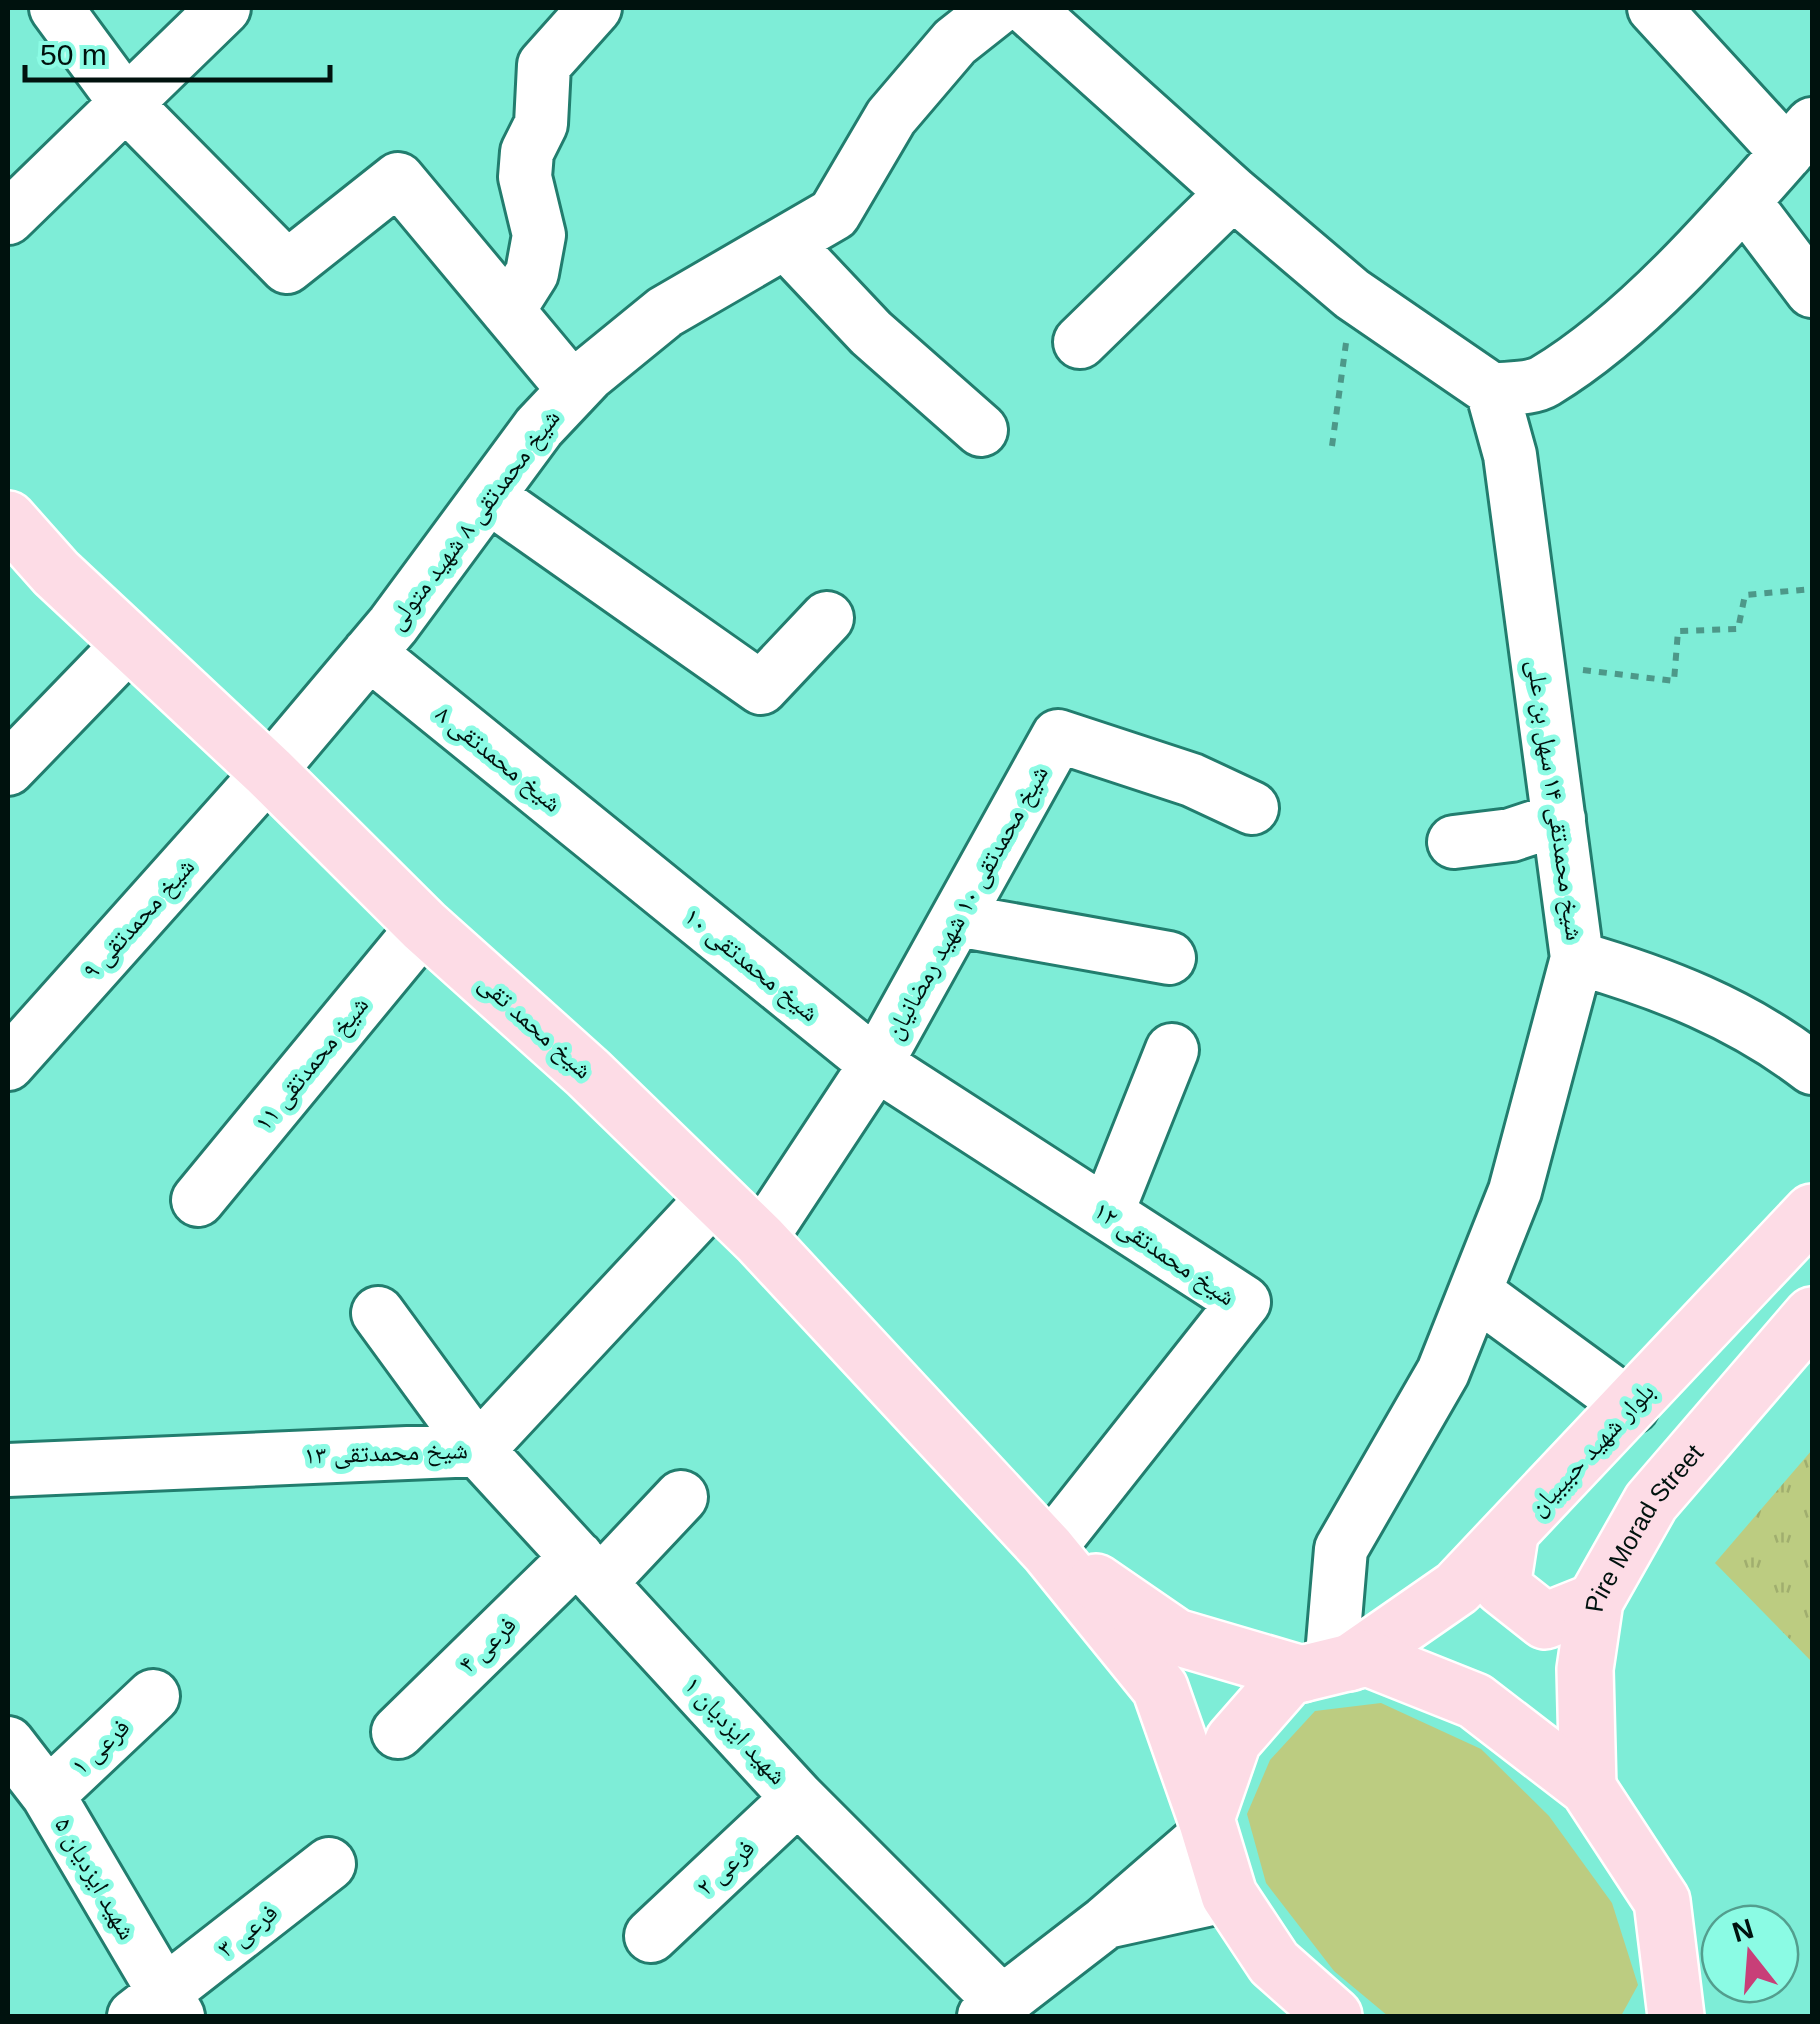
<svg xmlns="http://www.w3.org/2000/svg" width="1820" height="2024" font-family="Helvetica,'Noto Naskh Arabic',sans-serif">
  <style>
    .grass { fill: #bccc81 }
    .park { fill: url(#park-tufts) }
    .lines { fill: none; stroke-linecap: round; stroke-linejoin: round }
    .minor-casing { stroke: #227d6e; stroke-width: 58 }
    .major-casing { stroke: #fff; stroke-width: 60 }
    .path { stroke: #4d9889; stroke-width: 6; stroke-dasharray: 8 8; stroke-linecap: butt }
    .minor { stroke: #fff; stroke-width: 52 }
    .major { stroke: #fddce6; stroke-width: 55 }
    .labels { text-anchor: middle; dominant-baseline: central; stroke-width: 10; stroke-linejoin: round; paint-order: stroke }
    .street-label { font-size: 25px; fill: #00120e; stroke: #8bfbe4 }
  </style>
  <defs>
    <pattern id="park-tufts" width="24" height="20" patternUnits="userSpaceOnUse" patternTransform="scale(2.5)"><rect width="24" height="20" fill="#bccc81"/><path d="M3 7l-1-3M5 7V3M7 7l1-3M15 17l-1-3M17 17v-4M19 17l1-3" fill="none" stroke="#a0ae6e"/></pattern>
  </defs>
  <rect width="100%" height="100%" fill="#7eedd7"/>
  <path class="grass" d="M 1381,1703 L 1481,1749 L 1549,1816 L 1612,1903 L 1638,1985 L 1621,2016 L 1388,2016 L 1334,1971 L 1266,1883 L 1247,1814 L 1270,1760 L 1315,1711 Z"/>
  <path class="park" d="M 1812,1450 L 1812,1662 L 1715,1563 Z"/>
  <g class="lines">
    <g class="minor-casing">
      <path id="minor" d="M 56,8 L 128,106 L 287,267 L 398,179 L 574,390
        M 1027,8 L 1233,193 L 1080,342
        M 1654,8 L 1787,153
        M 1233,193 L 1352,294 L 1492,390
        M 1744,201 L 1812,291
        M 8,218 L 224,8
        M 787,244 L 871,333 L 981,430
        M 508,311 L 532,273 L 539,235 L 525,177 L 527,152 L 541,124 L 544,65 L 595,8
        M 488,496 L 761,688 L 827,618
        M 369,653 L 876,1064 L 1244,1302 L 1048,1550
        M 8,769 L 131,642
        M 1454,842 L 1511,835 L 1559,819
        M 957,920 L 1169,958
        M 1577,958 C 1663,983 1741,1013 1812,1068
        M 8,1064 L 269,772 L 393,625 L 539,427 L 589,374 L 665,312 L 834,214 L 891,117 L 955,42 L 998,8
        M 198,1200 L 424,926
        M 1107,1213 L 1172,1050
        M 760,1240 L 876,1064 L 1058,736 L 1192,780 L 1252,808
        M 1475,1292 L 1632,1407
        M 378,1313 L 478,1450 L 798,1798 L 1002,2002
        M 8,1470 L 478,1450 L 715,1196
        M 600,1583 L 681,1497
        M 1331,1667 L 1341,1549 L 1443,1372 L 1515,1191 L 1577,958 L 1510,455 L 1492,390 C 1508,388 1532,389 1545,381 C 1642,323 1738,208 1812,124
        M 398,1732 L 577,1557
        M 8,1743 L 48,1795 L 178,2016
        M 48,1795 L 153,1696
        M 1210,1832 L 1106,1922 L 1229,1895
        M 651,1936 L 798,1798
        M 134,2016 L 329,1864
        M 984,2016 L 1106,1922"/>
    </g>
    <g class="major-casing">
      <g id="major">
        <path d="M 8,519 L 56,573 L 269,772 L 424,926 L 588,1073 L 760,1240 L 1048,1550 L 1160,1688 L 1206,1819"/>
        <path d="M 1510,1535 L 1502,1587 L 1545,1621 L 1595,1601"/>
        <path d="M 1096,1582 L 1176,1637 L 1302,1674"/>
        <path d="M 1349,1663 L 1457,1588 L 1812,1212"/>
        <path id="s1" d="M 1588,1788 L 1585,1669 L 1595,1601 L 1651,1502 L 1812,1315"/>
        <path d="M 1334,2016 L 1274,1963 L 1229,1895 L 1206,1819 L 1233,1741 L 1289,1677 L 1367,1658 L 1475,1701 L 1588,1788 L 1662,1901 L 1676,2016"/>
      </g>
    </g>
    <path class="path" d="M 1332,446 L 1346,343
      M 1583,670 L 1674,681 L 1678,631 L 1738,629 L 1745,595 L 1812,589"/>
    <use href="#minor" class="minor"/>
    <use href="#major" class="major"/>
  </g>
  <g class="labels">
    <g class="street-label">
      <text transform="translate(473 519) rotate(-53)">شیخ محمدتقی ۸ شهید متولی</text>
      <text transform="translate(499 758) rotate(39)">شیخ محمدتقی ۸</text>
      <text transform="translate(1556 800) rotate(82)">شیخ محمدتقی ۱۴ سهل بن علی</text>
      <text transform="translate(966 902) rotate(-61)">شیخ محمدتقی ۱۰ شهید رمضانیان</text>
      <text transform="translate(138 918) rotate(-48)">شیخ محمدتقی ۹</text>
      <text transform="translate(752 964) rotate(39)">شیخ محمدتقی ۱۰</text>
      <text transform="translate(536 1026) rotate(42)">شیخ محمد تقی</text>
      <text transform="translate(311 1063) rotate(-51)">شیخ محمدتقی ۱۱</text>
      <text transform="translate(1165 1253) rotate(34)">شیخ محمدتقی ۱۲</text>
      <text transform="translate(1591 1449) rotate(-47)">بلوار شهید حبیبیان</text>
      <text transform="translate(386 1452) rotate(-2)">شیخ محمدتقی ۱۳</text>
      <text stroke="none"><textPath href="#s1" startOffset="275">Pire Morad Street</textPath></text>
      <text transform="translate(487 1644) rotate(-44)">فرعی ۴</text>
      <text transform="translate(736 1730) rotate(47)">شهید ایزدیان ۱</text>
      <text transform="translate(100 1746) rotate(-43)">فرعی ۱</text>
      <text transform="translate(725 1867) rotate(-43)">فرعی ۲</text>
      <text transform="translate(96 1878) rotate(60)">شهید ایزدیان ۵</text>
      <text transform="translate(247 1930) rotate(-39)">فرعی ۳</text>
    </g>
  </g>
  <rect width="1820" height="2024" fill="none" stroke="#00120e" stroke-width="20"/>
  <g transform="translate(1750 1954) rotate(343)"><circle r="48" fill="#8bfbe4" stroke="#539e8e" stroke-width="2.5"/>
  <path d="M0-8L18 38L0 25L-18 38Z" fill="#c83f78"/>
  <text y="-15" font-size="28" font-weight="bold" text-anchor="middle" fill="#00120e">N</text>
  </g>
  <path d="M25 65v15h305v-15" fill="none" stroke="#00120e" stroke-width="5"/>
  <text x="40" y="65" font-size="30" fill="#00120e" stroke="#8bfbe4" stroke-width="8" paint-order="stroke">50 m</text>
</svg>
